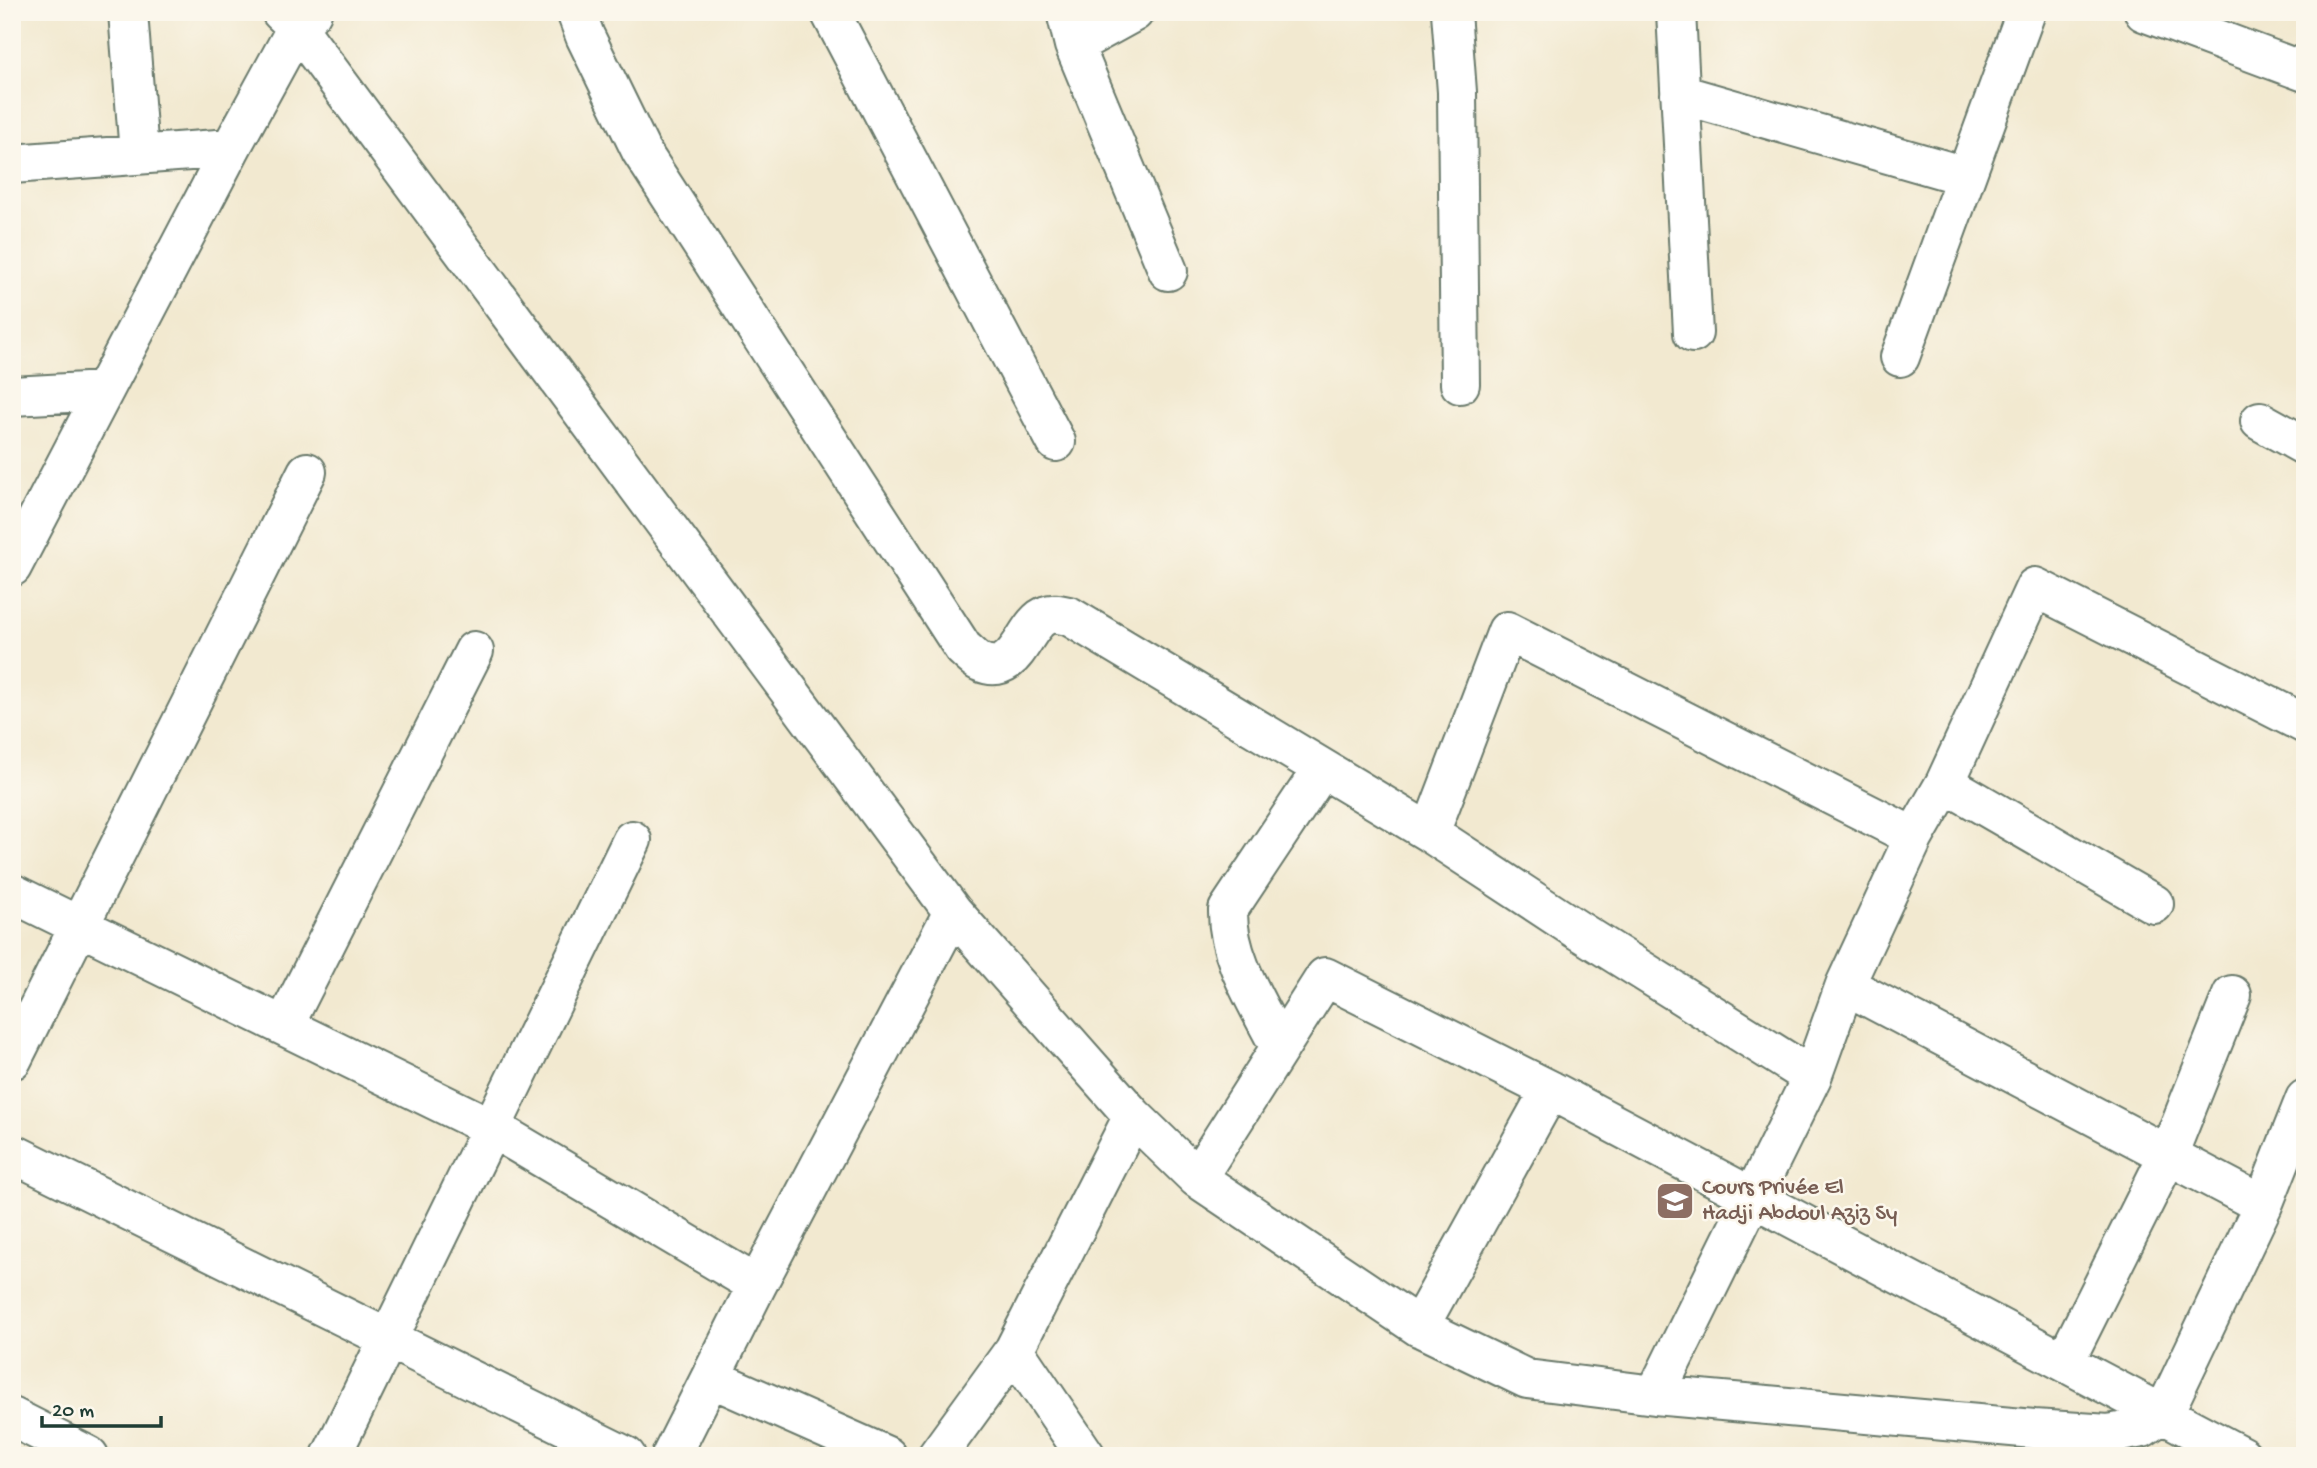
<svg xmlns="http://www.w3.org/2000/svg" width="2317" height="1468" font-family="'Gochi Hand',sans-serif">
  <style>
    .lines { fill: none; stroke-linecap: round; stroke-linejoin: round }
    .minor-casing { stroke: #69796b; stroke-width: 42 }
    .minor { stroke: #fff; stroke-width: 38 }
    .labels { text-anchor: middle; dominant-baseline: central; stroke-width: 5; stroke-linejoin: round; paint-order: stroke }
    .education-label { font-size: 23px; fill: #785e54; stroke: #fbf7ec; text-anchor: start }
  </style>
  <rect width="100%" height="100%" fill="#fbf7ec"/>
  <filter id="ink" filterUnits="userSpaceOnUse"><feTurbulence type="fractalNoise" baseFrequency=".0143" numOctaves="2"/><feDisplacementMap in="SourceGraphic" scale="14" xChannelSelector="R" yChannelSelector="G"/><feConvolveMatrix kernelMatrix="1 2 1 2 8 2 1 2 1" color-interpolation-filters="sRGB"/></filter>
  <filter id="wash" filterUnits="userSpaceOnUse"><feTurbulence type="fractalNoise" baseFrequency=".00686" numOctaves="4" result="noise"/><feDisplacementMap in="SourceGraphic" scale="28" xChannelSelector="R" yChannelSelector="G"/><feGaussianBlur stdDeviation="1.57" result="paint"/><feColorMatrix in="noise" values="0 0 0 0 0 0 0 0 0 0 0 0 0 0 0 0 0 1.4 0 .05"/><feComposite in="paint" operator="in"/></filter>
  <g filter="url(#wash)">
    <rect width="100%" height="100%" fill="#f2e9d0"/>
  </g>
  <g filter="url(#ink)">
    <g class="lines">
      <g class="minor-casing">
        <path id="minor" d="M 128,12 L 139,154
          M 281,12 L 297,27 L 953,912 L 1133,1116 L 1197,1178 L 1419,1327 L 1527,1379 L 1655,1395 L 2034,1429 L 2109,1434 L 2142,1428 L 2164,1413 L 2263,1205 L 2305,1099
          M 576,12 L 585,36 L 641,151 L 963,648 C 968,652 974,659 980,662 C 1018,679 1023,623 1047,615 C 1054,612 1062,615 1069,616 L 1430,833 L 1576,929 L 1812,1077
          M 830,12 L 1056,442
          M 1066,12 L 1074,45 L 1168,271
          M 1451,12 L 1457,92 L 1460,384
          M 1676,12 L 1693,333
          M 2144,12 L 2305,72
          M 1074,45 L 1134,12
          M 1680,94 L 1965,176
          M 12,164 L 231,148
          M 1900,357 L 2026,12
          M 12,396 L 104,391
          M 2260,421 L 2305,446
          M 12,567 L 231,148 L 297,27 L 312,12
          M 1945,783 L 2154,904
          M 1430,833 L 1507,631 L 1914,837
          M 12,893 L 492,1128 L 757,1285
          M 1845,985 L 2263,1205
          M 284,1026 L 474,651
          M 1280,1048 C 1259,1005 1227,959 1228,910 L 1322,769
          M 12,1060 L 307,472
          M 12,1153 L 626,1456
          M 1197,1178 L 1325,977 L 1550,1090 L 2242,1456
          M 1419,1327 L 1550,1090
          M 1014,1350 L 1086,1456
          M 2065,1361 L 2168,1155 L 2232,995
          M 711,1378 L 887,1456
          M 1655,1395 L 1812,1077 L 1845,985 L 1914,837 L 1945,783 L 2035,587 L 2305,724
          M 12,1417 L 89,1456
          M 331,1456 L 632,840
          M 671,1456 L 757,1285 L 953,912
          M 937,1456 L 1014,1350 L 1133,1116"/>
      </g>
      <use href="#minor" class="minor"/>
    </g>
  </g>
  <defs>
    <g id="school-square" transform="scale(2.0125)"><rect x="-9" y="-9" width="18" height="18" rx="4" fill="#8d6e63" stroke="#fbf7ec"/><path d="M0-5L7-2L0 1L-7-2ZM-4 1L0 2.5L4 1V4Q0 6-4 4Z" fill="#fff"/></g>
  </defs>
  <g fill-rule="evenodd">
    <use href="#school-square" x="1675" y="1201"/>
  </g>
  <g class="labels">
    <g class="education-label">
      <text x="1702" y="1188">Cours Privée El<tspan x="1702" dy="26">Hadji Abdoul Aziz Sy</tspan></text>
    </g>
  </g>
  <rect width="2317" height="1468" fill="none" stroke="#fbf7ec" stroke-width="42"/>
  <path d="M42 1416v10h119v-10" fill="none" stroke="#1f3d34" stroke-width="3.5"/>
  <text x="52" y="1416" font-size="21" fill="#1f3d34" stroke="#fbf7ec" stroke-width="5" paint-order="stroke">20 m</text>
</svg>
